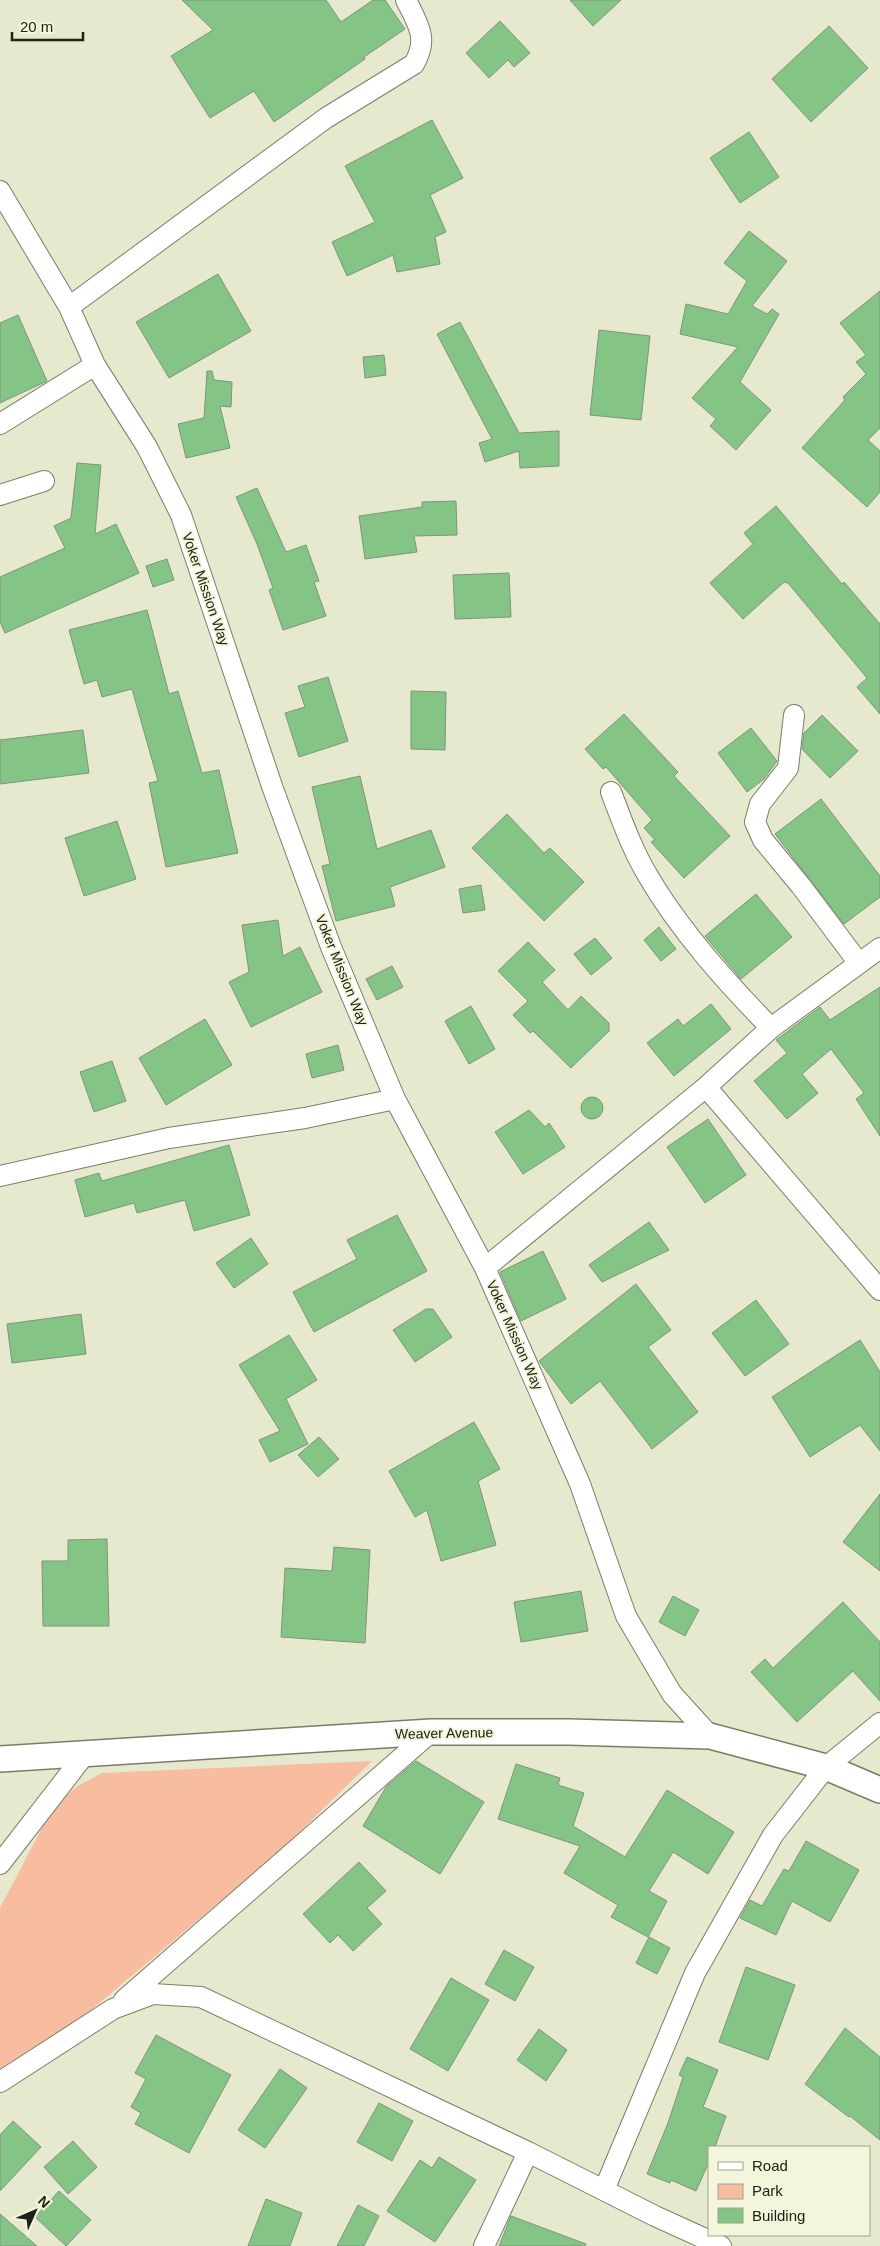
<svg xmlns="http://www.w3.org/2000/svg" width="880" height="2246" font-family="Arial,sans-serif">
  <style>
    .green { fill: #f8bda0 }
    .building { fill: #84c586; stroke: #809380 }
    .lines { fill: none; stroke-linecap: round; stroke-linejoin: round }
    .minor-casing { stroke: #7b7e66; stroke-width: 22 }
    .tertiary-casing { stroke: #7b7e66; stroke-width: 28 }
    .minor { stroke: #fff; stroke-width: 20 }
    .tertiary { stroke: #fff; stroke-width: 25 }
    .labels { text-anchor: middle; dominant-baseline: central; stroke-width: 4; stroke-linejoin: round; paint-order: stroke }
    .street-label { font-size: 14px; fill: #202118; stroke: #f3f6db }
  </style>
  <rect width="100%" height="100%" fill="#e6e9ce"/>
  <path class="green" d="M 372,1761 L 277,1854 L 48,2046 L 0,2077 L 0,1908 L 53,1807 L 76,1787 L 102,1773 Z"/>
  <path class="building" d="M 182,0 L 326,0 L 341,22 L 373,0 L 385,0 L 405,29 L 364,57 L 365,59 L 274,122 L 254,91 L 210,118 L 171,56 L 213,30 Z
    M 570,0 L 621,0 L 593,26 Z
    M 500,21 L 530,53 L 514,67 L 508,60 L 489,78 L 466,53 Z
    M 829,26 L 868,68 L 811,122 L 772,79 Z
    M 432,120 L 463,178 L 430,195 L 446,232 L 435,237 L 440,264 L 397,272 L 393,255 L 347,276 L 332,242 L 375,222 L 345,166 Z
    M 749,132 L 779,177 L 740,203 L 710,158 Z
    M 749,231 L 787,261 L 752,306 L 767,314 L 772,309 L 779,314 L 740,382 L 771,410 L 736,450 L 710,426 L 716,419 L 692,398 L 738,347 L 680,334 L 686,304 L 728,314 L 747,281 L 724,263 Z
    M 218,274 L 251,331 L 169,378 L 136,322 Z
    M 880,291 L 880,428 L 868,440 L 880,451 L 880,492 L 867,507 L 802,448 L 845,400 L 843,397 L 866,374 L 856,362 L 866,355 L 840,323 Z
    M 18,315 L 47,381 L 0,403 L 0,323 Z
    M 460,322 L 519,433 L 559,431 L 559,466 L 520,468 L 519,451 L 485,462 L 479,443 L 492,439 L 437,334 Z
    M 599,330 L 650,336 L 641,420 L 590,415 Z
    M 384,355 L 386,375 L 365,378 L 363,357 Z
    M 207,371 L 212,371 L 214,380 L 232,382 L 231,407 L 220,406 L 230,448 L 186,458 L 178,424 L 204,418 Z
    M 77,463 L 101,465 L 95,534 L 116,524 L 139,573 L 5,633 L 0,622 L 0,577 L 65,548 L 54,526 L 71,518 Z
    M 257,488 L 286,552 L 306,545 L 319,581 L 314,582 L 326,616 L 283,630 L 269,590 L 273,588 L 257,544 L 236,497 Z
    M 456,501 L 457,535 L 414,536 L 417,552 L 365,559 L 359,516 L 422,507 L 422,502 Z
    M 776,506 L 842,584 L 844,582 L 880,624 L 880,714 L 857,687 L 867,678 L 788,583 L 784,582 L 743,619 L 710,583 L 753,544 L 744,533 Z
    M 167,559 L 174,580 L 153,587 L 146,566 Z
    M 509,573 L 511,617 L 455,619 L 453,575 Z
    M 147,610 L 169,694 L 178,691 L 202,773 L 219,770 L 238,853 L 166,867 L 149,783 L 158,781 L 132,689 L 102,697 L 97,680 L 84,684 L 69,630 Z
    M 328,677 L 348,741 L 299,757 L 285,713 L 305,707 L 298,686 Z
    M 411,691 L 446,692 L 445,750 L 411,749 Z
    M 624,714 L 678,772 L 674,776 L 730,836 L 684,878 L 651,842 L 655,840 L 644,828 L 652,820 L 606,767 L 603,769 L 585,749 Z
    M 822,715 L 858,751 L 830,778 L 802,749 L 804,733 Z
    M 751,728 L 777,761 L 764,779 L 747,792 L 718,753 Z
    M 83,730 L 89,773 L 0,784 L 0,740 Z
    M 360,776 L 377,849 L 431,830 L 445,867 L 390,887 L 395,906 L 336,921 L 322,866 L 330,864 L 312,787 Z
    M 821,799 L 880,876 L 880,897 L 844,924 L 775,834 Z
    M 507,814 L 544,853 L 550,848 L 584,882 L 544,921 L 472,848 Z
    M 117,821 L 136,879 L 84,896 L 65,838 Z
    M 481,885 L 485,910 L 463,913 L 459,889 Z
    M 756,894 L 792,937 L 741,979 L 705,936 Z
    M 278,920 L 283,956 L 300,947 L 322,992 L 251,1027 L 229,982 L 249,972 L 242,925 Z
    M 659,927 L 676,949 L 661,961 L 644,940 Z
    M 595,938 L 612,958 L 591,975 L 574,954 Z
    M 528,942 L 555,970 L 542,982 L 568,1010 L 581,996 L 609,1023 L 609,1031 L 571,1068 L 533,1031 L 530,1033 L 513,1015 L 528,1001 L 498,971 Z
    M 392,966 L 403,987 L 377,1000 L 366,979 Z
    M 880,987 L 880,1136 L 856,1099 L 864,1093 L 831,1049 L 802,1074 L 818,1093 L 787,1119 L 754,1081 L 787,1053 L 776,1040 L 820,1007 L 830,1020 Z
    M 711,1004 L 731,1029 L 674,1076 L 647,1043 L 678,1019 L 683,1026 Z
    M 471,1006 L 495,1049 L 469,1064 L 445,1021 Z
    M 205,1019 L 232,1065 L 166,1105 L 139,1058 Z
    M 338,1045 L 344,1070 L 312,1078 L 306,1054 Z
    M 112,1061 L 126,1101 L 94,1112 L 80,1072 Z
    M581 1108a11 11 0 1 1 22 0a11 11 0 1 1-22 0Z
    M 529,1110 L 545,1127 L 549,1123 L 565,1147 L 523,1174 L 495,1132 Z
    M 708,1119 L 746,1175 L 705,1203 L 667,1147 Z
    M 229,1145 L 250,1215 L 194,1231 L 185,1200 L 137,1213 L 134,1203 L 85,1217 L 75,1180 L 99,1173 L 102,1181 Z
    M 397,1215 L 427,1271 L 314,1332 L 293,1292 L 357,1259 L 347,1240 Z
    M 649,1222 L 669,1250 L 602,1282 L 589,1265 Z
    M 251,1238 L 268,1264 L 234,1288 L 216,1263 Z
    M 543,1251 L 566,1299 L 521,1321 L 500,1272 Z
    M 636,1284 L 671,1330 L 648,1347 L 698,1412 L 652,1449 L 600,1381 L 571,1404 L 539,1361 Z
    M 756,1300 L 789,1344 L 745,1376 L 712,1333 Z
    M 426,1309 L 433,1309 L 452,1337 L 415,1362 L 393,1330 Z
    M 81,1314 L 86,1354 L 12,1363 L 7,1324 Z
    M 289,1335 L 317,1380 L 286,1399 L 308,1444 L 270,1462 L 259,1440 L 280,1431 L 239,1365 Z
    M 860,1340 L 880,1372 L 880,1451 L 860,1425 L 810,1457 L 772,1397 Z
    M 474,1422 L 500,1469 L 478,1481 L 496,1545 L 441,1561 L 427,1510 L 415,1517 L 389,1471 Z
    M 319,1437 L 339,1459 L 318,1477 L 298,1455 Z
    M 880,1494 L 880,1571 L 843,1542 Z
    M 107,1539 L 109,1626 L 43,1626 L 42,1561 L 68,1561 L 68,1540 Z
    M 334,1547 L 370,1550 L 365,1643 L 281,1637 L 285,1568 L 332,1571 Z
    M 581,1591 L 588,1631 L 521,1642 L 514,1602 Z
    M 673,1596 L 699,1610 L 685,1636 L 659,1622 Z
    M 843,1602 L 880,1642 L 880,1701 L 853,1671 L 797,1722 L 751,1672 L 765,1659 L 773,1668 Z
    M 416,1761 L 484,1802 L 440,1874 L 363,1826 L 386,1787 Z
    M 516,1764 L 560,1778 L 558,1785 L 584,1793 L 573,1826 L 625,1857 L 667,1790 L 734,1832 L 708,1874 L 673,1852 L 649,1891 L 667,1901 L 648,1937 L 611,1917 L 618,1905 L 564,1873 L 580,1846 L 498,1819 Z
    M 806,1841 L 859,1870 L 830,1922 L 792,1901 L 776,1935 L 740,1918 L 750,1900 L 762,1906 L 784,1869 L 789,1871 Z
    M 359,1862 L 386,1891 L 367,1908 L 382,1924 L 353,1951 L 338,1935 L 330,1943 L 303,1914 Z
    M 649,1937 L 670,1948 L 657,1974 L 636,1963 Z
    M 504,1950 L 534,1967 L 515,2001 L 485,1984 Z
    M 746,1967 L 795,1985 L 768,2060 L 719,2042 Z
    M 451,1978 L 489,2000 L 448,2071 L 410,2049 Z
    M 845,2028 L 880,2057 L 880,2140 L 850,2116 L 849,2117 L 805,2084 Z
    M 539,2029 L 567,2050 L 546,2081 L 517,2060 Z
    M 156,2035 L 231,2075 L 189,2153 L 135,2124 L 141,2113 L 131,2107 L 146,2079 L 135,2073 Z
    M 687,2057 L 718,2070 L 703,2107 L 726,2116 L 715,2147 L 709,2147 L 709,2162 L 696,2191 L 671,2180 L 670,2183 L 647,2174 L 668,2123 L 683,2077 L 679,2075 Z
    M 280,2069 L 307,2088 L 265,2148 L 238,2130 Z
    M 379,2103 L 413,2121 L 392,2161 L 357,2142 Z
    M 13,2121 L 41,2147 L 0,2191 L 0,2135 Z
    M 73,2141 L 97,2167 L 68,2194 L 44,2167 Z
    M 439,2157 L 476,2180 L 435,2242 L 387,2211 L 420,2160 L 432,2168 Z
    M 59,2191 L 91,2220 L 66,2246 L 35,2217 Z
    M 266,2199 L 302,2213 L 290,2246 L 248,2246 Z
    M 358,2205 L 379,2216 L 364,2246 L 337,2246 Z
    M 0,2214 L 37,2246 L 0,2246 Z
    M 511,2216 L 586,2244 L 585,2246 L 499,2246 Z"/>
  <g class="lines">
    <g class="minor-casing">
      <path id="minor" d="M 0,191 L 69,307 L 95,365 L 147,447 L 181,515 L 273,789 L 331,947 L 395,1099 L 485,1268 L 580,1484 L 626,1616 L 672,1694 L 710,1736
        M 69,307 L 326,118 L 414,64 C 429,39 418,24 406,0
        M 0,424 L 95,365
        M 0,495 L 44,481
        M 794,715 L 788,768 L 760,804 L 755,822 L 763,840 L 801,886 L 858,962
        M 611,792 C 622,821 632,849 648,876 C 680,931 727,983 771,1028
        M 706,1087 L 880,1290
        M 0,1176 L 169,1138 L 305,1118 L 395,1099
        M 485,1268 L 706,1087 L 771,1028 L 880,948
        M 0,1864 L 85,1754
        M 124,2000 L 431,1732
        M 0,2082 L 113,2009 L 153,1994 L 201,1997 L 528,2152 L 655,2216 L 721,2246
        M 604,2190 L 695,1973 L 773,1835 L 826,1767 L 880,1723
        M 484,2246 L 528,2152"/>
    </g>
    <g class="tertiary-casing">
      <path id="tertiary" d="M 0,1759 L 431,1732 L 569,1732 L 710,1736 L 826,1767 L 880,1790"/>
    </g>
    <use href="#minor" class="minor"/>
    <use href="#tertiary" class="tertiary"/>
  </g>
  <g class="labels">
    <g class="street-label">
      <text transform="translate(206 589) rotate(71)">Voker Mission Way</text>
      <text transform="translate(342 970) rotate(68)">Voker Mission Way</text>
      <text transform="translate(515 1335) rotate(66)">Voker Mission Way</text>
      <text transform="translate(444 1733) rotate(-1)">Weaver Avenue</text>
    </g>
  </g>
  <rect x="708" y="2146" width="162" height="90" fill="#f3f6db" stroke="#9fa18d"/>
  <rect x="718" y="2162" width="25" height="8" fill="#ffffff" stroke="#9fa18d"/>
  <text x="752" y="2171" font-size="15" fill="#202118">Road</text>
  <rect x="718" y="2184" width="25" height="15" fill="#f8bda0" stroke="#9fa18d"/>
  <text x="752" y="2196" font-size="15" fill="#202118">Park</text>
  <rect x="718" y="2208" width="25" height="15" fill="#84c586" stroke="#9fa18d"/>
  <text x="752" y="2221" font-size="15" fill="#202118">Building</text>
  <g transform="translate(35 2211) rotate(45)" stroke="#f3f6db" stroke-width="4" paint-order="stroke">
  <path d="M0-4L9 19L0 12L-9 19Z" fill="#202118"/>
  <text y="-8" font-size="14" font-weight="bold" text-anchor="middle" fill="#202118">N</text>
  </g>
  <path d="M12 32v8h71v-8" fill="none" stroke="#202118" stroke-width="2.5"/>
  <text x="20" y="32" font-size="15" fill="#202118" stroke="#f3f6db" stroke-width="4" paint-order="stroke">20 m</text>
</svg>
